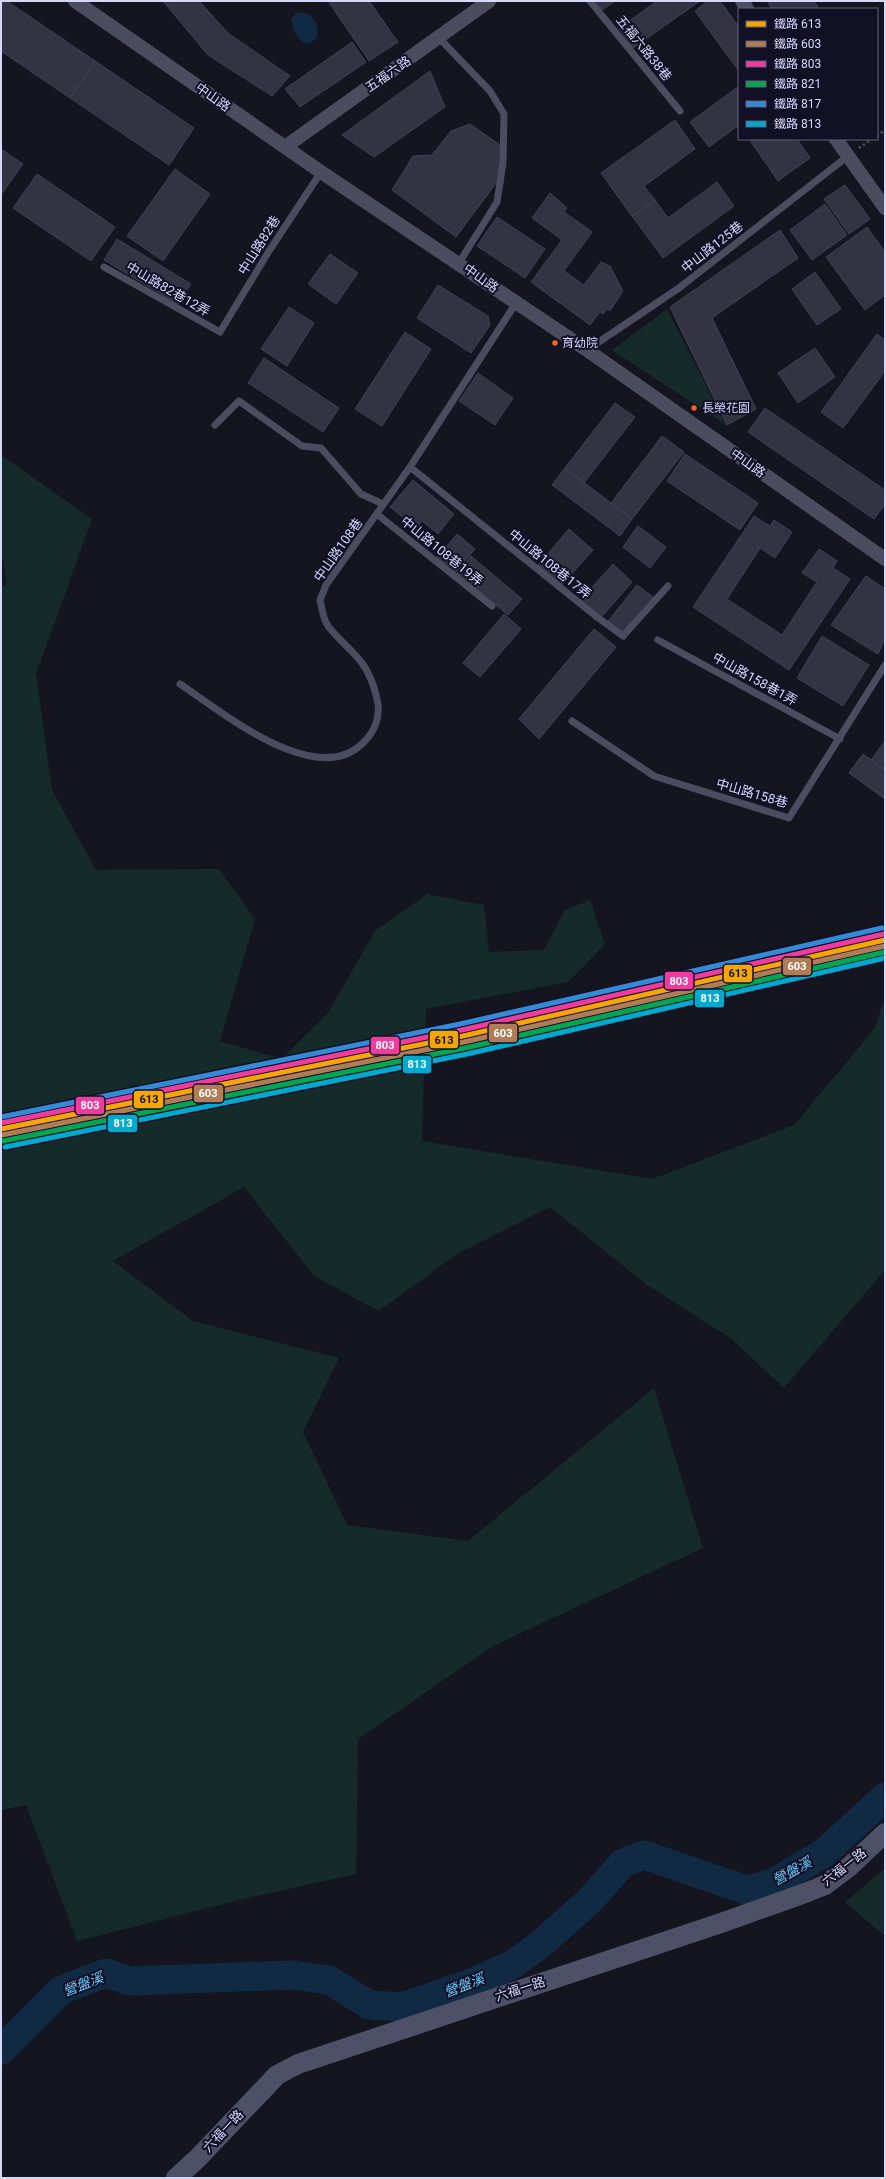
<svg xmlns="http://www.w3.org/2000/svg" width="886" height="2179" font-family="Roboto,'Noto Sans TC',sans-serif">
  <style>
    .green { fill: #142b2a }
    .water { fill: #112a44 }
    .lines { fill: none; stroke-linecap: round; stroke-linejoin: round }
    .river { stroke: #112a44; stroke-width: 29 }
    .building { fill: #333342; stroke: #414054 }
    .path { stroke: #4b5b65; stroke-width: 2.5; stroke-dasharray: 2 3; stroke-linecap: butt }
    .lane { stroke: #4b4c60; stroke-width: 7 }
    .street { stroke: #4b4c60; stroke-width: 14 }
    .secondary { stroke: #4d5066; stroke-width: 20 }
    .rail-1-casing { stroke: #111025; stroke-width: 8 }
    .rail-2-casing { stroke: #111025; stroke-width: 8 }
    .rail-3-casing { stroke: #111025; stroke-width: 8 }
    .rail-4-casing { stroke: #111025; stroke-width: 8 }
    .rail-5-casing { stroke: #111025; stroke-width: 8 }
    .rail-6-casing { stroke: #111025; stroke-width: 8 }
    .rail-1 { stroke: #f7a600; stroke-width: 5 }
    .rail-2 { stroke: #b07c57; stroke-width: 5 }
    .rail-3 { stroke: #f13a9d; stroke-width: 5 }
    .rail-4 { stroke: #00a651; stroke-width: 5 }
    .rail-5 { stroke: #338bd7; stroke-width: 5 }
    .rail-6 { stroke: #00a9ce; stroke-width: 5 }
    .bus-dot { fill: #f26522; stroke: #111025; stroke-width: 1.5 }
    .labels { text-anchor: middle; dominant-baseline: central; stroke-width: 4; stroke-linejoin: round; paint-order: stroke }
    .bus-label { font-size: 12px; fill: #d7d7fd; stroke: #111025; text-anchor: start }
    .street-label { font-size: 13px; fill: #d7d7fd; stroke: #111025 }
    .water-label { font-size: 14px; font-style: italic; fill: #6bc6f7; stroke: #111025 }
    .line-badge { stroke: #111025; stroke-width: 1.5 }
    .badge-label { font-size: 11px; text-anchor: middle; font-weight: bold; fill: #fff }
    .pale-badge-label { font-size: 11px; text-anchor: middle; font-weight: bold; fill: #111 }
  </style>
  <rect width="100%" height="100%" fill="#151520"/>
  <path class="green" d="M 667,309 L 726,425 L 612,350 Z
    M 1,455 L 92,519 L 36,674 L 52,790 L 96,870 L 219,869 L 255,919 L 220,1041 L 281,1059 L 328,1013 L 375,931 L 427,894 L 484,905 L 489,952 L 544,950 L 565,910 L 590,900 L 605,944 L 568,982 L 426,1009 L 422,1141 L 652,1179 L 794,1125 L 875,1028 L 885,996 L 885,1270 L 784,1388 L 732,1339 L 647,1285 L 550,1207 L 457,1254 L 379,1311 L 314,1276 L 244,1187 L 113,1261 L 193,1321 L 339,1358 L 303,1432 L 347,1525 L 468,1541 L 654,1388 L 703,1548 L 493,1646 L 358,1739 L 356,1874 L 244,1899 L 77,1941 L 26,1805 L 1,1810 L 1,587 L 7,584 L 1,547 Z
    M 885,1868 L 885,1936 L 845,1902 Z"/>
  <path class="water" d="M 296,12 L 309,14 L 316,23 L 318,34 L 315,40 L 307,44 C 296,40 294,31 291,20 Z"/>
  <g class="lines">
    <path class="river" d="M 1,2050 L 61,1990 L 106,1973 L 130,1981 L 293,1975 L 329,1980 L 369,2005 L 403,2007 L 468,1984 L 512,1965 L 541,1944 L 588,1902 L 623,1863 L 644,1855 L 746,1890 L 773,1883 L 824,1853 L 885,1797"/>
  </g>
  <path class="building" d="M 1,1 L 7,1 L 95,61 L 70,98 L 1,51 Z
    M 163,1 L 199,1 L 228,33 L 290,76 L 272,96 L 208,55 Z
    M 328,1 L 369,1 L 398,42 L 369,61 Z
    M 596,1 L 615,1 L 602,10 Z
    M 657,1 L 700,1 L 633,48 L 619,28 Z
    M 708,1 L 720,1 L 739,27 L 739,71 L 695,11 Z
    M 767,1 L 814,1 L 819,9 L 772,9 Z
    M 352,42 L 366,62 L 300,107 L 285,89 Z
    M 95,61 L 194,128 L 169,165 L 70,98 Z
    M 430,71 L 445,107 L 374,157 L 342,135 Z
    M 739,86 L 739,125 L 709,147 L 690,122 Z
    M 675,120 L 695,149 L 644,186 L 655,200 L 632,216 L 601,173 Z
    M 470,124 L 500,145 L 502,175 L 456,237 L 392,190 L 413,156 L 432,155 L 451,131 Z
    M 749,139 L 797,139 L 810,158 L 778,181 Z
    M 1,149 L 23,164 L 1,195 Z
    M 175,169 L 210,194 L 163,261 L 127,236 Z
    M 37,174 L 115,227 L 91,261 L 13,208 Z
    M 717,182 L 734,206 L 663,258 L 632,216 L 655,200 L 668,218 Z
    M 845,185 L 870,219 L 849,234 L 824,199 Z
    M 550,193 L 567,208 L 564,212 L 592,232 L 564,271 L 584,285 L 601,262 L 610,266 L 623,291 L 610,311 L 607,309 L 603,314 L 600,312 L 590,325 L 531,282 L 562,240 L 532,218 Z
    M 825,204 L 847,235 L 812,260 L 790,230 Z
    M 497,217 L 545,249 L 525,278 L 477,246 Z
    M 867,227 L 885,252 L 885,295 L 865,310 L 826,257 Z
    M 780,230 L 798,258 L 712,318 L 756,409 L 727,425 L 670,307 Z
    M 117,239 L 191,284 L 178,304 L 104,260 Z
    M 330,254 L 358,273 L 336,304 L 308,284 Z
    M 815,272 L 841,309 L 817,325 L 792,289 Z
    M 438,285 L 488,316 L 490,325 L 471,353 L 417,318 Z
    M 289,307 L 314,323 L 287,366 L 261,349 Z
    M 405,332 L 431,349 L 382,426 L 355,409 Z
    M 877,334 L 885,340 L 885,371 L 843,428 L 821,412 Z
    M 815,348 L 835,377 L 798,403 L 778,373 Z
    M 264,358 L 339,408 L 323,432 L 248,383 Z
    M 478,373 L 513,398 L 495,425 L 459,401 Z
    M 615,403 L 635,417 L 584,483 L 565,468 Z
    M 765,408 L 885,490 L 885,504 L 874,519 L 748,432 Z
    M 662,436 L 684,452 L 632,519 L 611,503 Z
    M 685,454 L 758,503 L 740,530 L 667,481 Z
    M 565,468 L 632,519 L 620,536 L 552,485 Z
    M 413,480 L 454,514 L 438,534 L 422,521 L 416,528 L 390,507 Z
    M 754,516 L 770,526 L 774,520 L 792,532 L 775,558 L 760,548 L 727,599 L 782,635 L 817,582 L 802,573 L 819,549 L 837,561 L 833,568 L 850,579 L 789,670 L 693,607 Z
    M 638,526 L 666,547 L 650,568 L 623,547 Z
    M 569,529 L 593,550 L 562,585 L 538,565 Z
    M 457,534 L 475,549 L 454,574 L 436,559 Z
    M 471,556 L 522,599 L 508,615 L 457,573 Z
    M 613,564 L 632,582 L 598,621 L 578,603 Z
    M 866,576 L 885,589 L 885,638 L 878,654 L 831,625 Z
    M 637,585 L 656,599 L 624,640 L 605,625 Z
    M 504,614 L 521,629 L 480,677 L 463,663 Z
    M 594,629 L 616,647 L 539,739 L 519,719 Z
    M 822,636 L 869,665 L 843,706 L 797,678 Z
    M 885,741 L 885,770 L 871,760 Z
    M 863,754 L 885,770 L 885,799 L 849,773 Z"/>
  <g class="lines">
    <path class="path" d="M 877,136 L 885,130
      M 859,148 L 872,139"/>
    <path class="lane" d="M 590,1 L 680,111
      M 439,38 L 490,91 L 504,114 L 503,163 L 497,202 L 459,263
      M 104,267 L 220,332 L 269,251 L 321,172
      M 587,350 L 679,288 L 848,156
      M 215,425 L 239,401 L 302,446 L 321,448 L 361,494 L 383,504
      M 410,467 L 597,617 L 623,636 L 668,586
      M 378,515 L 492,606
      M 658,640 L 840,739
      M 180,684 C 222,712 317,791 364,742 C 374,732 380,718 378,704 C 376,693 371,678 366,669 C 357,653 339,641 328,626 C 323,619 322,609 320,600 L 326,585 L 410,467 L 516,303
      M 572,721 L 654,776 L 789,818 L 885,665"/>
    <path class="street" d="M 75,1 L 321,172 L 587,350 L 885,559
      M 742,1 L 747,9
      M 836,139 L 885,208
      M 285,147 L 489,1"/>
    <path class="secondary" d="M 176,2178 L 197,2159 L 277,2075 L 298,2064 L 721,1923 L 805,1893 L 825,1885 L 849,1867 L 885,1833"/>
    <g class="rail-1-casing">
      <path id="rail-1" d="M 1,1129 L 463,1036 L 885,940"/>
    </g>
    <g class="rail-2-casing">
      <path id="rail-2" d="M 2,1135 L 464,1042 L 885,946"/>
    </g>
    <g class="rail-3-casing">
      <path id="rail-3" d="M 1,1123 L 462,1030 L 884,934"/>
    </g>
    <g class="rail-4-casing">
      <path id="rail-4" d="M 3,1141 L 465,1048 L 885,952"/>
    </g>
    <g class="rail-5-casing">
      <path id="rail-5" d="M 1,1117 L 460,1024 L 882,928"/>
    </g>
    <g class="rail-6-casing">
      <path id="rail-6" d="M 5,1147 L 467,1054 L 885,958"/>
    </g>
    <use href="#rail-1" class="rail-1"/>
    <use href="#rail-2" class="rail-2"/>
    <use href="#rail-3" class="rail-3"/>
    <use href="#rail-4" class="rail-4"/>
    <use href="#rail-5" class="rail-5"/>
    <use href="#rail-6" class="rail-6"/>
  </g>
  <g class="bus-dot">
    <circle cx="555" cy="343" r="3.5"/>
    <circle cx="694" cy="408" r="3.5"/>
  </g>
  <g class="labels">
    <g class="bus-label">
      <text x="562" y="343">育幼院</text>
      <text x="702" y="408">長榮花園</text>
    </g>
    <g class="street-label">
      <text transform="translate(644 48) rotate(51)">五福六路38巷</text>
      <text transform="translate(388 74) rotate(-35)">五福六路</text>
      <text transform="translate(213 97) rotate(35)">中山路</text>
      <text transform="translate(259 245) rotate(-58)">中山路82巷</text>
      <text transform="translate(712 247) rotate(-38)">中山路125巷</text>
      <text transform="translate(481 278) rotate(35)">中山路</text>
      <text transform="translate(168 289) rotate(30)">中山路82巷12弄</text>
      <text transform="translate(748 463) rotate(35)">中山路</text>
      <text transform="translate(338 550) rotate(-55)">中山路108巷</text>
      <text transform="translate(442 551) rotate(39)">中山路108巷19弄</text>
      <text transform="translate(550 564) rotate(39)">中山路108巷17弄</text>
      <text transform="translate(755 679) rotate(29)">中山路158巷1弄</text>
      <text transform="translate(752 793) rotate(16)">中山路158巷</text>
      <text transform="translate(844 1867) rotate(-38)">六福一路</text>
      <text transform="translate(520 1989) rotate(-18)">六福一路</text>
      <text transform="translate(223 2131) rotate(-47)">六福一路</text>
    </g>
    <g class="water-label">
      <text transform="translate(792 1871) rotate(-29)">營盤溪</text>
      <text transform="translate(83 1984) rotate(-21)">營盤溪</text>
      <text transform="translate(464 1985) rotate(-21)">營盤溪</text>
    </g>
  </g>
  <g class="line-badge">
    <rect x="782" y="957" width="30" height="19" rx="4" fill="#b07c57"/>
    <rect x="723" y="964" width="30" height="19" rx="4" fill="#f7a600"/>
    <rect x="664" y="971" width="30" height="19" rx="4" fill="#f13a9d"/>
    <rect x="694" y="989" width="31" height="19" rx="4" fill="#00a9ce"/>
    <rect x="488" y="1023" width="30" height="20" rx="4" fill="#b07c57"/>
    <rect x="429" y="1030" width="30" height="19" rx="4" fill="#f7a600"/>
    <rect x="370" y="1036" width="30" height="19" rx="4" fill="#f13a9d"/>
    <rect x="402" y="1055" width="30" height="19" rx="4" fill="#00a9ce"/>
    <rect x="193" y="1084" width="31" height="19" rx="4" fill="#b07c57"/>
    <rect x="133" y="1090" width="31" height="19" rx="4" fill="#f7a600"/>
    <rect x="75" y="1096" width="30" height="19" rx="4" fill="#f13a9d"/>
    <rect x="107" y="1114" width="31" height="19" rx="4" fill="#00a9ce"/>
  </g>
  <g class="badge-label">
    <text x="797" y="970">603</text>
    <text x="679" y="985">803</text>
    <text x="710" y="1002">813</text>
    <text x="503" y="1037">603</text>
    <text x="385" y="1049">803</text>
    <text x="417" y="1068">813</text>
    <text x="208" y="1097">603</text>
    <text x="90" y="1109">803</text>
    <text x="123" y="1127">813</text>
  </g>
  <g class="pale-badge-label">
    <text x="738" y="977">613</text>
    <text x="444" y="1044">613</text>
    <text x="149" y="1103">613</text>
  </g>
  <rect width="886" height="2179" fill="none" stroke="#d7d7fd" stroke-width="4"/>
  <rect x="738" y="8" width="140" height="132" fill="#111025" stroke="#60607b"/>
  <rect x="746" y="21" width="20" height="6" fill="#f7a600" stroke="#60607b"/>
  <text x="774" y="28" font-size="12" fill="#d7d7fd">鐵路 613</text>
  <rect x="746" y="41" width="20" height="6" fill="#b07c57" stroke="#60607b"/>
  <text x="774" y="48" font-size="12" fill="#d7d7fd">鐵路 603</text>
  <rect x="746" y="61" width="20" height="6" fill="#f13a9d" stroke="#60607b"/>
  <text x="774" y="68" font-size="12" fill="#d7d7fd">鐵路 803</text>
  <rect x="746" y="81" width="20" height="6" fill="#00a651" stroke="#60607b"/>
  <text x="774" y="88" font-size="12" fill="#d7d7fd">鐵路 821</text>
  <rect x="746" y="101" width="20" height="6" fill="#338bd7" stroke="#60607b"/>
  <text x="774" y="108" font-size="12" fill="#d7d7fd">鐵路 817</text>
  <rect x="746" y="121" width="20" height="6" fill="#00a9ce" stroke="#60607b"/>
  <text x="774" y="128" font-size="12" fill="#d7d7fd">鐵路 813</text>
</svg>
